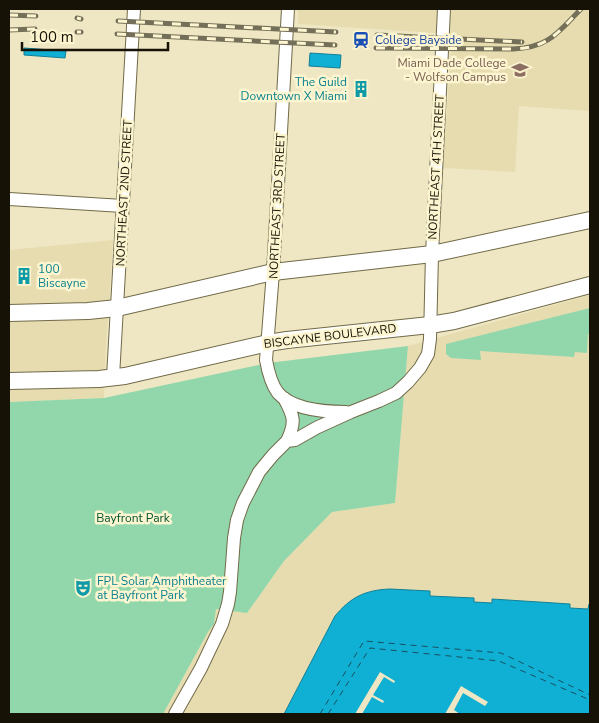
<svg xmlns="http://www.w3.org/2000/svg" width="599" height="723" font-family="'Nunito Sans',sans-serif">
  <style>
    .built { fill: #e6dcb0 }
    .green { fill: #92d7ac }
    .water { fill: #10afd4; stroke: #128096 }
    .pier { fill: #efe7c3 }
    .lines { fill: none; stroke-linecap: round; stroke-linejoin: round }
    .ferry { stroke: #18505f; stroke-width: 1; stroke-dasharray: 6 5; stroke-linecap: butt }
    .minor-casing { stroke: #716a49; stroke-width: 14 }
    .major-casing { stroke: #716a49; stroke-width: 18 }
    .minor { stroke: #fff; stroke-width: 12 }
    .major { stroke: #fff; stroke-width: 16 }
    .rail-casing { stroke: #746f58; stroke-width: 5 }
    .rail { stroke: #fdf5d0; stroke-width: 3; stroke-dasharray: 9; stroke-linecap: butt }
    .labels { text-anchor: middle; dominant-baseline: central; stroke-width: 5; stroke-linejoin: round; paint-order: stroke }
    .transit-label { font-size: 12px; fill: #164399; stroke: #fdf5d0; text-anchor: start }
    .education-label { font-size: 12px; fill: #785e54; stroke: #fdf5d0; text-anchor: end }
    .culture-label { font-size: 12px; fill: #0d838f; stroke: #fdf5d0; text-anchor: start }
    .street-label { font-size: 12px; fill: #161306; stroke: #fdf5d0 }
    .park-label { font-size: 12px; fill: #015430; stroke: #fdf5d0 }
  </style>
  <rect width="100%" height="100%" fill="#efe7c3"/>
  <path class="built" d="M 298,9 L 590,9 L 590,111 L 519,106 L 515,172 L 443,168 L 452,34 L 298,24 Z
    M 113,240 L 110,292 L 106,344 L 104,398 L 9,402 L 9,250 Z
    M 590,295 L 590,605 L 589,605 L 588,609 L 570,608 L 570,604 L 493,599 L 492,603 L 473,602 L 474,598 L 430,596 L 430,591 L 390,589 L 375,590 L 366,592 L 343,607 L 335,616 L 284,714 L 163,714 L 208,632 L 214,624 L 216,608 L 247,613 L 284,561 L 332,512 L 395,503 L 408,346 Z"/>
  <path class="green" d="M 590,308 L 590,334 L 588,334 L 587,353 L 575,352 L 574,357 L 480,351 L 481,360 L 451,358 L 446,354 L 446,344 Z
    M 408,346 L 395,503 L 332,512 L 284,561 L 247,613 L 216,609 L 214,624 L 208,632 L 163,714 L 9,714 L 9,402 L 104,398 L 268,363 Z"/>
  <path class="water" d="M 24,48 L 66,51 L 65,58 L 24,55 Z
    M 310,53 L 341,55 L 340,68 L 309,66 Z
    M 390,589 L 430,591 L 430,596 L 474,598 L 474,602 L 492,603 L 492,599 L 570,604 L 570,608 L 588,609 L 589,604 L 590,605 L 590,714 L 284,714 L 335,616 C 351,597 365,590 390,589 Z"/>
  <path class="pier" d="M 380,672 L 395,681 L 394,683 L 384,677 L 373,695 L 384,701 L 383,703 L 372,697 L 362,714 L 355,714 Z
    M 461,686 L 488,702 L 485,706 L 463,693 L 454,710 L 460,714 L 445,714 Z"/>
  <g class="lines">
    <path class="ferry" d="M 320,714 L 364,641 L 501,653 L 590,695
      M 328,714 L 370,648 L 499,661 L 590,700"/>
    <g class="minor-casing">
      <path id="minor" d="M 288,9 L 273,272 L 266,360 C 268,371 271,384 278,393 C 293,410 326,412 346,412
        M 9,199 L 123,206
        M 113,377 L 134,9
        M 284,398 C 294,416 296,422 287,441
        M 175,714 L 201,668 L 222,624 L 228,604 L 230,592 L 234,538 L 237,520 L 243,503 L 259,472 L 273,455 L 287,441 L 295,440 L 316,428 L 351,412 L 379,401 L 396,393 L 408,382 L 420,368 L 428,354 L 430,339 L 432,254 L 444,9"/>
    </g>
    <g class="major-casing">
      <path id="major" d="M 9,313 L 88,311 L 117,308 L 273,272 L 432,254 L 590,220
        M 9,381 L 99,379 L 125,376 L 268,343 L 287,340 L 430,325 L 454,321 L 590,285"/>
    </g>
    <use href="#minor" class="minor"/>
    <use href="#major" class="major"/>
    <g class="rail-casing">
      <path id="rail" d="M 9,15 L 36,16
        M 77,18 L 81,19
        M 118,21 L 336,32
        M 9,30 L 35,29
        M 77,32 L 81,32
        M 117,34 L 335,45
        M 377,35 L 522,42
        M 376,48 L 513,49 C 549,48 558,32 581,9"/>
    </g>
    <use href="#rail" class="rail"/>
  </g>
  <defs>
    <g id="station-bare" transform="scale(1.35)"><path d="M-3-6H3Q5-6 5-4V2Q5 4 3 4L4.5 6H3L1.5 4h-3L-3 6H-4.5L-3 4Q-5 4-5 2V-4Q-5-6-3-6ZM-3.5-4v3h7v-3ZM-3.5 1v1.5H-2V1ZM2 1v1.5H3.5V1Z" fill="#1a4fb4" stroke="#fdf5d0" stroke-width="2.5" paint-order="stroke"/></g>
    <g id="university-bare" transform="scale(1.35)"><path d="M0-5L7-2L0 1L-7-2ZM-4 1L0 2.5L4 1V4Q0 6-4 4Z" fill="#8d6e63" stroke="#fdf5d0" stroke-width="2.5" paint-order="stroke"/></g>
    <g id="building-bare" transform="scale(1.35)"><path d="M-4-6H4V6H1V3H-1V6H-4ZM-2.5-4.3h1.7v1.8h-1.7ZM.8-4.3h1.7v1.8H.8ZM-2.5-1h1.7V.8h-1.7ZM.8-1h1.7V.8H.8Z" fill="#0f9aa8" stroke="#fdf5d0" stroke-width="2.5" paint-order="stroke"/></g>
    <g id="theatre-bare" transform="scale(1.35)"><path d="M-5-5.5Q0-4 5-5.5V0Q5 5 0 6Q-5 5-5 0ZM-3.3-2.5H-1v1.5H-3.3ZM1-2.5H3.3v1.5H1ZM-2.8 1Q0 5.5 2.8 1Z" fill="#0f9aa8" stroke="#fdf5d0" stroke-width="2.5" paint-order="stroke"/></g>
  </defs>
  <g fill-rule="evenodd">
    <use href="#station-bare" x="361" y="40"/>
    <use href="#university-bare" x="520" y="70"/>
    <use href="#building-bare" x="361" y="89"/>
    <use href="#building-bare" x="24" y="276"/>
    <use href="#theatre-bare" x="83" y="588"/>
  </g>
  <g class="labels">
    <g class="transit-label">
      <text x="375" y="40">College Bayside</text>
    </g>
    <g class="education-label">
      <text x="506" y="63">Miami Dade College<tspan x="506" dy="14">- Wolfson Campus</tspan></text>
    </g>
    <g class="culture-label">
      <text x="347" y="82" text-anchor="end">The Guild<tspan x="347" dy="14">Downtown X Miami</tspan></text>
      <text x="38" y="269">100<tspan x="38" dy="14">Biscayne</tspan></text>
      <text x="97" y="581">FPL Solar Amphitheater<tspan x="97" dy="14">at Bayfront Park</tspan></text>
    </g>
    <g class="street-label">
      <text transform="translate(436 167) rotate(-87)">NORTHEAST 4TH STREET</text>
      <text transform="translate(124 193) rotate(-87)">NORTHEAST 2ND STREET</text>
      <text transform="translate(277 206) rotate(-87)">NORTHEAST 3RD STREET</text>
      <text transform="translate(330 336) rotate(-7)">BISCAYNE BOULEVARD</text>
    </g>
    <g class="park-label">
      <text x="133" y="518">Bayfront Park</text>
    </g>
  </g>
  <rect width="599" height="723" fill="none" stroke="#161306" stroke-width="20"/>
  <path d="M22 42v8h146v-8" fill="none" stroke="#161306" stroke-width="2.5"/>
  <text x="30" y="42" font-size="15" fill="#161306" stroke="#fdf5d0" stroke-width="4" paint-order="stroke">100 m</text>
</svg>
